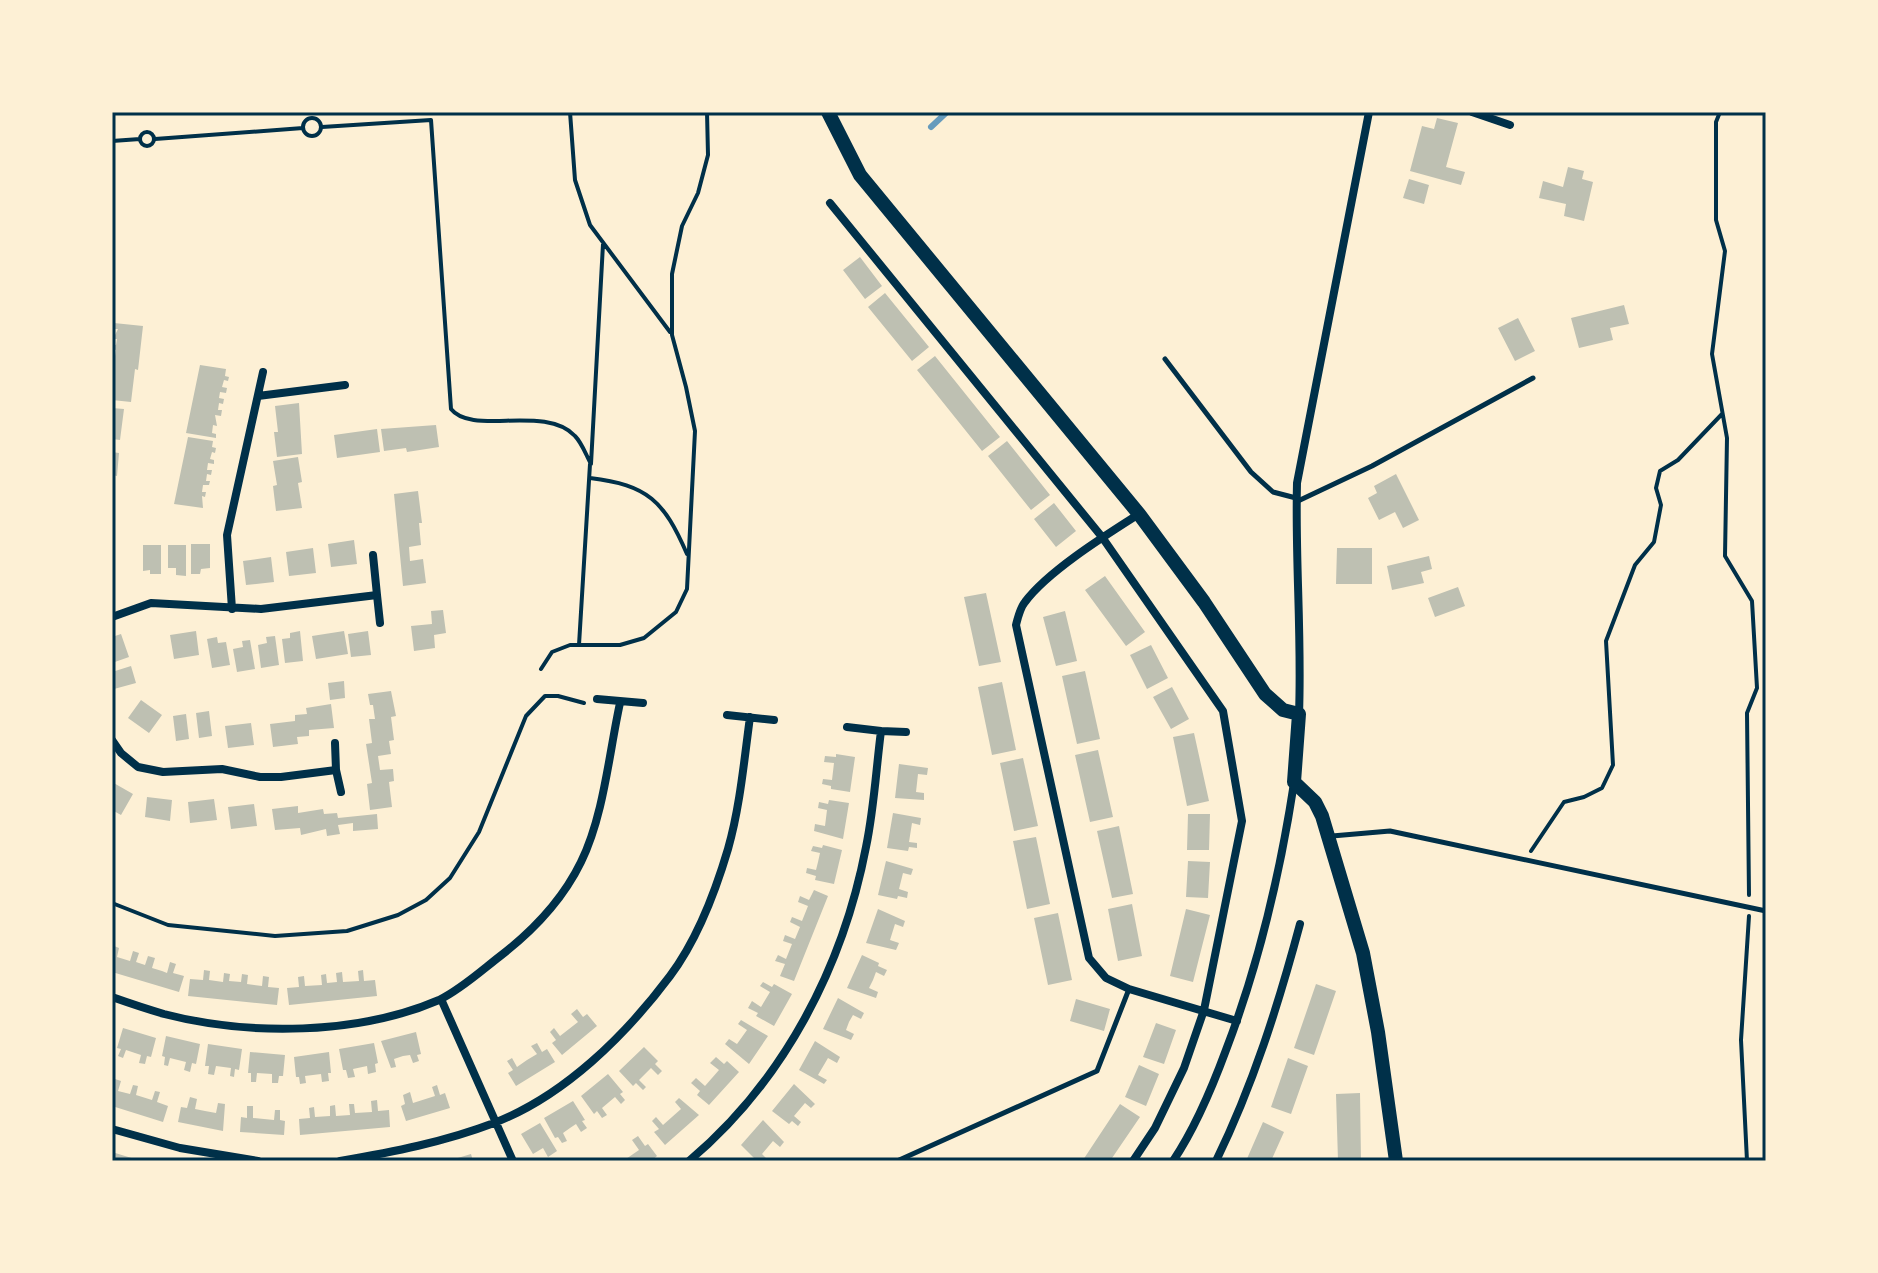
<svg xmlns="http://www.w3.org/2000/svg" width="1878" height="1273" font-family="'Source Serif 4',serif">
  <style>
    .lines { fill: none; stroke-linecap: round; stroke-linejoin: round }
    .stream { stroke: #669bbc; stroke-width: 6 }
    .building { fill: #bec0b2 }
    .path { stroke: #003049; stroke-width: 4 }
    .service { stroke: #003049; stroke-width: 5 }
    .minor { stroke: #003049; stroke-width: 8 }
    .secondary { stroke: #003049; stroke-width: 14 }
    .neatline { fill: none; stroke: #003049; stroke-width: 3 }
  </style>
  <rect width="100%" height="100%" fill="#fdf0d5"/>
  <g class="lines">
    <path class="stream" d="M 931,127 L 947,112"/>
  </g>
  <path class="building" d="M 1437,118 L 1458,123 L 1446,167 L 1465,172 L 1461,185 L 1410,171 L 1422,126 L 1434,129 Z
    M 1568,167 L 1584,171 L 1582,179 L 1593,182 L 1584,221 L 1564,216 L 1566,204 L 1539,198 L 1543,181 L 1563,187 Z
    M 1409,179 L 1429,185 L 1424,204 L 1403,198 Z
    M 860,257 L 882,286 L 865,299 L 843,270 Z
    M 885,293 L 929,347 L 912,361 L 868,307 Z
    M 1624,305 L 1629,324 L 1610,328 L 1613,340 L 1579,348 L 1571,318 Z
    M 1518,318 L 1535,351 L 1515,361 L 1498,328 Z
    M 114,323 L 143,326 L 138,370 L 135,369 L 131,402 L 112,400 L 114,360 L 112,355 L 115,356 L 116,350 L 112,349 L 112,344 L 116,345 L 117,339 L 113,339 L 118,329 L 114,329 Z
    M 935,356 L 1000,437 L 982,451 L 917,370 Z
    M 200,365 L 226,369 L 225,376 L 229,377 L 228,381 L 224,380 L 222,387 L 227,388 L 226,393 L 220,392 L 219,398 L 224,399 L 223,404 L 219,403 L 218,410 L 222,410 L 221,416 L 215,415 L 217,426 L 213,425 L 212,433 L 216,434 L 216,438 L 186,433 Z
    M 299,403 L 302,454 L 277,457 L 274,432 L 278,432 L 275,406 Z
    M 112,408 L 124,409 L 120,440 L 112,439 Z
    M 436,425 L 439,447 L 407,452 L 406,448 L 384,451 L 381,429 Z
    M 377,429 L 380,452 L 337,458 L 334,435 Z
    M 188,437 L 213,441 L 212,447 L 216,448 L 215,453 L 212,452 L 210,459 L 214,460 L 214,464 L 208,463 L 207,470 L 212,470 L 211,475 L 207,474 L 206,481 L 210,481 L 209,485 L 203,485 L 202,492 L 206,492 L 205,497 L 202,496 L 203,508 L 174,504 Z
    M 1007,441 L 1050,495 L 1031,510 L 988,456 Z
    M 112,452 L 119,453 L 117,476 L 112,475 Z
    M 298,457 L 302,482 L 298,483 L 302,508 L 276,511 L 273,486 L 277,485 L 273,461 Z
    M 1396,474 L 1419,520 L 1403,528 L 1395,512 L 1379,520 L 1368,498 L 1377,493 L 1374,486 Z
    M 418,491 L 422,523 L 419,523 L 421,545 L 409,547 L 410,561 L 423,559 L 426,583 L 403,586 L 394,494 Z
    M 1054,503 L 1076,531 L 1056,547 L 1034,519 Z
    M 354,540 L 357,564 L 331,567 L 328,544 Z
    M 191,544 L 210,544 L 210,568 L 201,569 L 200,574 L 191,574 Z
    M 143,545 L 161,545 L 161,574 L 150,574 L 150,570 L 143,571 Z
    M 168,545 L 186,545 L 186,576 L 176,575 L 176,568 L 168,568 Z
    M 313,548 L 316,573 L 289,576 L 286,552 Z
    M 1337,548 L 1372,548 L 1372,584 L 1336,584 Z
    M 1429,556 L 1432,569 L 1421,572 L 1424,583 L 1392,590 L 1387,566 Z
    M 271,557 L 274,582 L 246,585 L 243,561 Z
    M 1105,576 L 1145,632 L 1126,646 L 1085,590 Z
    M 1458,587 L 1465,606 L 1435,617 L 1428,598 Z
    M 986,593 L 1001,662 L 979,666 L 964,597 Z
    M 443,610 L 446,633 L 434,635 L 435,648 L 414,651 L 411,626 L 432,624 L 431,611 Z
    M 1065,611 L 1077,661 L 1056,666 L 1043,617 Z
    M 196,631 L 199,655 L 174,659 L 170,635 Z
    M 300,631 L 303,661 L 285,663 L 282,639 L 290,638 L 290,633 Z
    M 344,631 L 348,654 L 316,659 L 312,636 Z
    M 368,631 L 371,655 L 351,657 L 348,634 Z
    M 121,634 L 129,657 L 112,663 L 112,637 Z
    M 275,636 L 279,665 L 261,668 L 258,645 L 267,643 L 266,637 Z
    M 217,637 L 218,643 L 226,642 L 230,665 L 212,668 L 207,639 Z
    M 250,640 L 255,669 L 237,672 L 233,649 L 243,647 L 242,641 Z
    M 1151,645 L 1168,678 L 1147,689 L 1130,655 Z
    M 131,666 L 136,683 L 114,689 L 112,672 Z
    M 1085,671 L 1100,739 L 1077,744 L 1062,676 Z
    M 344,681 L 345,698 L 330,700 L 328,683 Z
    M 1002,682 L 1016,750 L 992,755 L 978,687 Z
    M 1172,687 L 1189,719 L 1171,729 L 1153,697 Z
    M 391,691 L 396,716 L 391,717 L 394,740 L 389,741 L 391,754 L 378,756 L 380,770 L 393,769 L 394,781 L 389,782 L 392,807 L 370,810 L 367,784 L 372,783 L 366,744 L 372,743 L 369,719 L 375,719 L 373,705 L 370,705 L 368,694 Z
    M 141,700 L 162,715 L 149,733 L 128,718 Z
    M 331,704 L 334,728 L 309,730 L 309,736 L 297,737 L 298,744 L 273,747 L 270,724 L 295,721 L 295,715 L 307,714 L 306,708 Z
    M 209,711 L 212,736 L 199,738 L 196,713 Z
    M 186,714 L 189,739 L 176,741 L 173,716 Z
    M 251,723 L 254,745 L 228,748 L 225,726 Z
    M 1194,733 L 1209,801 L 1187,806 L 1173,737 Z
    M 1098,750 L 1113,817 L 1090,822 L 1075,755 Z
    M 836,754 L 855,757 L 850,792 L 831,789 L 831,786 L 822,784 L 823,779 L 832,780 L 834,763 L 824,762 L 825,756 L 836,757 Z
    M 1023,758 L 1038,826 L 1014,831 L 1000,763 Z
    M 899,764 L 928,768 L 927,775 L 918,774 L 916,792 L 924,793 L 924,800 L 895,798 Z
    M 112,782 L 133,794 L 121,815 L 112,810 Z
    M 147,797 L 172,800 L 170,821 L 145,817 Z
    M 214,799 L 217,820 L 190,823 L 188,802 Z
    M 829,800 L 849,803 L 843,839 L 814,831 L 815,824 L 825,826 L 827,810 L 818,808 L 819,802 L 828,804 Z
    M 254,804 L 257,826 L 231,829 L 228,807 Z
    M 298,806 L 298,813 L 323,809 L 324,814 L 337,813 L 338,818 L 377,814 L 378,829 L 353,831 L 353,823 L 338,825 L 340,834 L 327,836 L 326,829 L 301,835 L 300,828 L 275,830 L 272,809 Z
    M 893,813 L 921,818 L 920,825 L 912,823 L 909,842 L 917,843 L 917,848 L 909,847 L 908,851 L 887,848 Z
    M 1188,814 L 1210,814 L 1209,850 L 1187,850 Z
    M 1119,826 L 1133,894 L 1112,898 L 1097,831 Z
    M 1036,837 L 1050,904 L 1027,909 L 1013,841 Z
    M 823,845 L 842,850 L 834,884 L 815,880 L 816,876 L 806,873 L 807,868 L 816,870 L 818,862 L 820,853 L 811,851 L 813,846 L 822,848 Z
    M 886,861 L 913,869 L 911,875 L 903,873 L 899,889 L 908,892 L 907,898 L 898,896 L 897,899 L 878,895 Z
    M 1188,861 L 1210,862 L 1208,898 L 1186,897 Z
    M 814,890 L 828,896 L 794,981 L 780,976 L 785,964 L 775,961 L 778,955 L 786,959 L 792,944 L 783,941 L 785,935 L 795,939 L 800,927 L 790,922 L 792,917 L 802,921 L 808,906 L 798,902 L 800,896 L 809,900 Z
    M 1132,904 L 1142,956 L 1118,961 L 1108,909 Z
    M 878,909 L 905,921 L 903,927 L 895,924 L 890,940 L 899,943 L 896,950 L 866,943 Z
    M 1186,909 L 1210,915 L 1193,982 L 1170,976 Z
    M 1058,913 L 1072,980 L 1048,985 L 1034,918 Z
    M 114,946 L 119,948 L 117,957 L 130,961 L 133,951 L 139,953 L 136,962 L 145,965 L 148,956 L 155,958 L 152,968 L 162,971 L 167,973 L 170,962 L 176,964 L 173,973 L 184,976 L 179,992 L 112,972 Z
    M 862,955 L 879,963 L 878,966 L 887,970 L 884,976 L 876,972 L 873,980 L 869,988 L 878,992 L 876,998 L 847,988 Z
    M 204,970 L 210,971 L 209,980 L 223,982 L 224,973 L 230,974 L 229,981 L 241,982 L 242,974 L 248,975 L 247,984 L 262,986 L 263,976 L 269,977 L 268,987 L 279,988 L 277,1005 L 188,996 L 190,979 L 203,980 Z
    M 363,970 L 364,981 L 375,980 L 377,996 L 289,1005 L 287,988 L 299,987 L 298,977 L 304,976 L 305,986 L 322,985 L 321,975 L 326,974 L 327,983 L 337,982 L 336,973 L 342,972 L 343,982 L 359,981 L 358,971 Z
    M 763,982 L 772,987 L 774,984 L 792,994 L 774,1026 L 756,1016 L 758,1013 L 748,1008 L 752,1001 L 761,1007 L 770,992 L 760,986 Z
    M 1316,984 L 1336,991 L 1314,1055 L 1294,1048 Z
    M 838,998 L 864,1013 L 861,1019 L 853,1015 L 849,1022 L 846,1030 L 854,1034 L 851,1040 L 823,1029 Z
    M 1076,999 L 1110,1009 L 1104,1031 L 1070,1021 Z
    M 577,1009 L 583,1017 L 587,1014 L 597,1026 L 562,1055 L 552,1043 L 556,1040 L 550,1032 L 554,1028 L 560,1036 L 578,1022 L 571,1014 Z
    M 741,1020 L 768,1036 L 749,1064 L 725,1044 L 729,1039 L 737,1044 L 747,1030 L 738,1024 Z
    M 1156,1023 L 1176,1030 L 1164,1064 L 1143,1057 Z
    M 123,1028 L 156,1038 L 151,1057 L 147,1056 L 145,1064 L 139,1063 L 141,1055 L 126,1050 L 123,1058 L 118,1056 L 121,1049 L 117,1048 Z
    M 416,1032 L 421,1054 L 417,1055 L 419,1061 L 413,1063 L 410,1055 L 403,1056 L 394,1059 L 396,1067 L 391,1068 L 381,1041 Z
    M 166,1036 L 200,1044 L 196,1064 L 192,1063 L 190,1072 L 184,1070 L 186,1062 L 170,1058 L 168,1066 L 164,1065 L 165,1057 L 162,1056 Z
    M 815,1041 L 840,1057 L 837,1063 L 828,1058 L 818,1075 L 827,1080 L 824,1084 L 799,1070 Z
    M 374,1043 L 378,1063 L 375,1064 L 376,1072 L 368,1074 L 367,1066 L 353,1069 L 355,1077 L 348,1078 L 346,1070 L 343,1070 L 339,1049 Z
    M 537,1043 L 542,1052 L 547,1049 L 555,1062 L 516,1086 L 508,1073 L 513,1070 L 507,1061 L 512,1058 L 517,1067 L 527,1060 L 537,1054 L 531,1046 Z
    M 208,1044 L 242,1049 L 239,1070 L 235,1069 L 234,1077 L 230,1076 L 231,1068 L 216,1066 L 214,1075 L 208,1074 L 209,1066 L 205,1066 Z
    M 644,1047 L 658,1061 L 655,1064 L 662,1071 L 658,1075 L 651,1068 L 639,1080 L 646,1087 L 643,1090 L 636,1083 L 633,1086 L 619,1071 Z
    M 250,1052 L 285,1055 L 283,1076 L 279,1076 L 278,1083 L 272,1083 L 272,1074 L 257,1073 L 256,1082 L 251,1082 L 251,1073 L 248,1073 Z
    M 329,1052 L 331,1073 L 328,1073 L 329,1081 L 322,1082 L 321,1074 L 305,1076 L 306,1083 L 300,1084 L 299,1077 L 296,1077 L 294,1057 Z
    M 716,1057 L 724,1064 L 727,1061 L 739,1072 L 709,1105 L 697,1095 L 700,1091 L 691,1083 L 696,1078 L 705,1086 L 719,1070 L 710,1063 Z
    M 1288,1058 L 1308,1066 L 1291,1114 L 1271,1107 Z
    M 1139,1065 L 1159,1074 L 1146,1106 L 1125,1097 Z
    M 608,1074 L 623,1092 L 620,1094 L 625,1100 L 621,1104 L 615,1097 L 602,1108 L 607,1115 L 602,1118 L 597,1111 L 594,1114 L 581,1096 Z
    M 115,1079 L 121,1081 L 118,1091 L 130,1094 L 133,1085 L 138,1086 L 136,1095 L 152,1100 L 155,1091 L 160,1092 L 157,1102 L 168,1106 L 163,1122 L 112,1106 Z
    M 794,1084 L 815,1104 L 811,1108 L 805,1103 L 794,1116 L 801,1122 L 798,1126 L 792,1121 L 789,1124 L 772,1111 Z
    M 437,1085 L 440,1095 L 445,1093 L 450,1108 L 406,1121 L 401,1106 L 405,1104 L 403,1095 L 410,1092 L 413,1103 L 435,1096 L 432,1087 Z
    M 1360,1093 L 1361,1161 L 1338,1161 L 1336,1094 Z
    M 190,1097 L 197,1099 L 195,1109 L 205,1111 L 216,1113 L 218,1103 L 225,1104 L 223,1131 L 178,1122 L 181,1107 L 187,1108 Z
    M 679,1098 L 699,1115 L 665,1145 L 654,1132 L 659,1129 L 652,1121 L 656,1117 L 663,1125 L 681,1109 L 675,1102 Z
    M 377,1100 L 378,1111 L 389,1110 L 390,1127 L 300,1135 L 299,1119 L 310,1118 L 309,1108 L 314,1107 L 315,1117 L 330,1116 L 330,1106 L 335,1105 L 336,1116 L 350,1115 L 349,1104 L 354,1104 L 355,1113 L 372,1112 L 371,1101 Z
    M 573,1101 L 585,1120 L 582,1121 L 587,1128 L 581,1132 L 576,1124 L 570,1128 L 563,1133 L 567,1141 L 562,1143 L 558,1137 L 555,1138 L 544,1118 Z
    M 1120,1104 L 1140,1117 L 1110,1161 L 1085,1161 L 1083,1160 Z
    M 247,1106 L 253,1106 L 253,1118 L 274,1120 L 275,1110 L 280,1110 L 280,1120 L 285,1121 L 284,1135 L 240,1132 L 241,1117 L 247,1118 Z
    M 763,1120 L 784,1142 L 780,1147 L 773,1141 L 762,1154 L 769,1161 L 757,1161 L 741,1145 Z
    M 1263,1122 L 1284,1132 L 1271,1161 L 1246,1161 Z
    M 540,1123 L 557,1151 L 548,1157 L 543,1148 L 533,1154 L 521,1134 Z
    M 638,1136 L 645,1146 L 648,1144 L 657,1156 L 651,1161 L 623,1161 L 639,1150 L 632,1140 Z
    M 112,1152 L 138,1160 L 138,1161 L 112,1161 Z
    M 471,1154 L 473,1161 L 451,1161 L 451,1160 Z"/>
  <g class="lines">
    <path class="path" d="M 570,112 L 575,180 L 590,225 L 670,332
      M 1720,112 L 1716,122 L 1716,220 L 1725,251 L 1712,354 L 1727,438 L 1725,556 L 1752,601 L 1757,688 L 1747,713 L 1749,895
      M303 127a9 9 0 1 1 18 0a9 9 0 1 1-18 0Z
      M 322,127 L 431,120 L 451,409 C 472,436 545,404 575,436 C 582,443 586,455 591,464 L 603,244
      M140 139a7 7 0 1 1 14 0a7 7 0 1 1-14 0Z
      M 155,139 L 303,128
      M 112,141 L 140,139
      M 590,478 C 648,485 664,501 687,554
      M 579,645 L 590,464
      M 541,669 L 552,652 L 570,645 L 620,645 L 644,638 L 676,612 L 687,589 L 695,431 L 686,387 L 672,335 L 672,274 L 682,226 L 698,193 L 708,155 L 707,112
      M 1531,851 L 1564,802 L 1584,797 L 1602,788 L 1613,765 L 1606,641 L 1635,565 L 1654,542 L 1661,505 L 1656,488 L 1660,471 L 1678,460 L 1722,414
      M 112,903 L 168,925 L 275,936 L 347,931 L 398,915 L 426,900 L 450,878 L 479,832 L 526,716 L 545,696 L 558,696 L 584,703
      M 1747,1161 L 1741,1040 L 1749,916"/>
    <path class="service" d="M 1165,359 L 1251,472 L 1273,492 L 1296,498
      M 1298,501 L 1372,466 L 1533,378
      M 1332,836 L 1390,831 L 1766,911
      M 897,1161 L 1097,1071 L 1129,989"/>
    <path class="minor" d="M 1472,112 L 1510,125
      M 830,203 L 1102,537 L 1223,711 L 1242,821 L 1204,1010 L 1184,1068 L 1155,1128 L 1133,1161
      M 258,396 L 345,385
      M 1139,514 C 1106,535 1048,571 1025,602 C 1020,608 1018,617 1016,625 L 1089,958 L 1106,978 L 1129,989 L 1237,1021
      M 377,595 L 380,623
      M 232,609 L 227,535 L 263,372
      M 112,617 L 151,603 L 261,609 L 377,595 L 373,555
      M 597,699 L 643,703
      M 1299,714 C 1302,636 1295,560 1297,483 L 1369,112
      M 727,715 L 774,720
      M 847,727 L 881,731
      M 112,740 L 121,753 L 138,767 L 163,772 L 222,769 L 260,777 L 281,777 L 336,770 L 341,792
      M 335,743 L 336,770
      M 112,997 C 129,1003 147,1009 164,1014 C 249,1036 358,1035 439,1000 C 460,990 481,971 499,957 C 533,931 562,901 581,862 C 604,815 609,753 620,703
      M 441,999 L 513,1161
      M 112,1129 L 180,1148 L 258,1161
      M 340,1161 C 393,1152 444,1142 494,1123 C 564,1096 625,1036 670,976 C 697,940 715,893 728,849 C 740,807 744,761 750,717
      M 689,1161 C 784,1081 843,967 866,847 C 874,809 876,770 881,731 L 906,732
      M 1173,1161 C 1196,1127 1212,1088 1226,1050 C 1259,964 1280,874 1294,783
      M 1216,1161 C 1253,1085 1278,1006 1300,924"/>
    <path class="secondary" d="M 828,112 L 860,175 L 1139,514 L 1204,602 L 1265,694 L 1283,710 L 1299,714 L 1294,782 L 1315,802 L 1322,816 L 1363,953 L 1378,1032 L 1396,1161"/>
  </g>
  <rect width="1878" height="1273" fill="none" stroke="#fdf0d5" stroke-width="228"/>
  <rect x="114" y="114" width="1650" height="1045" class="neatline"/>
</svg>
